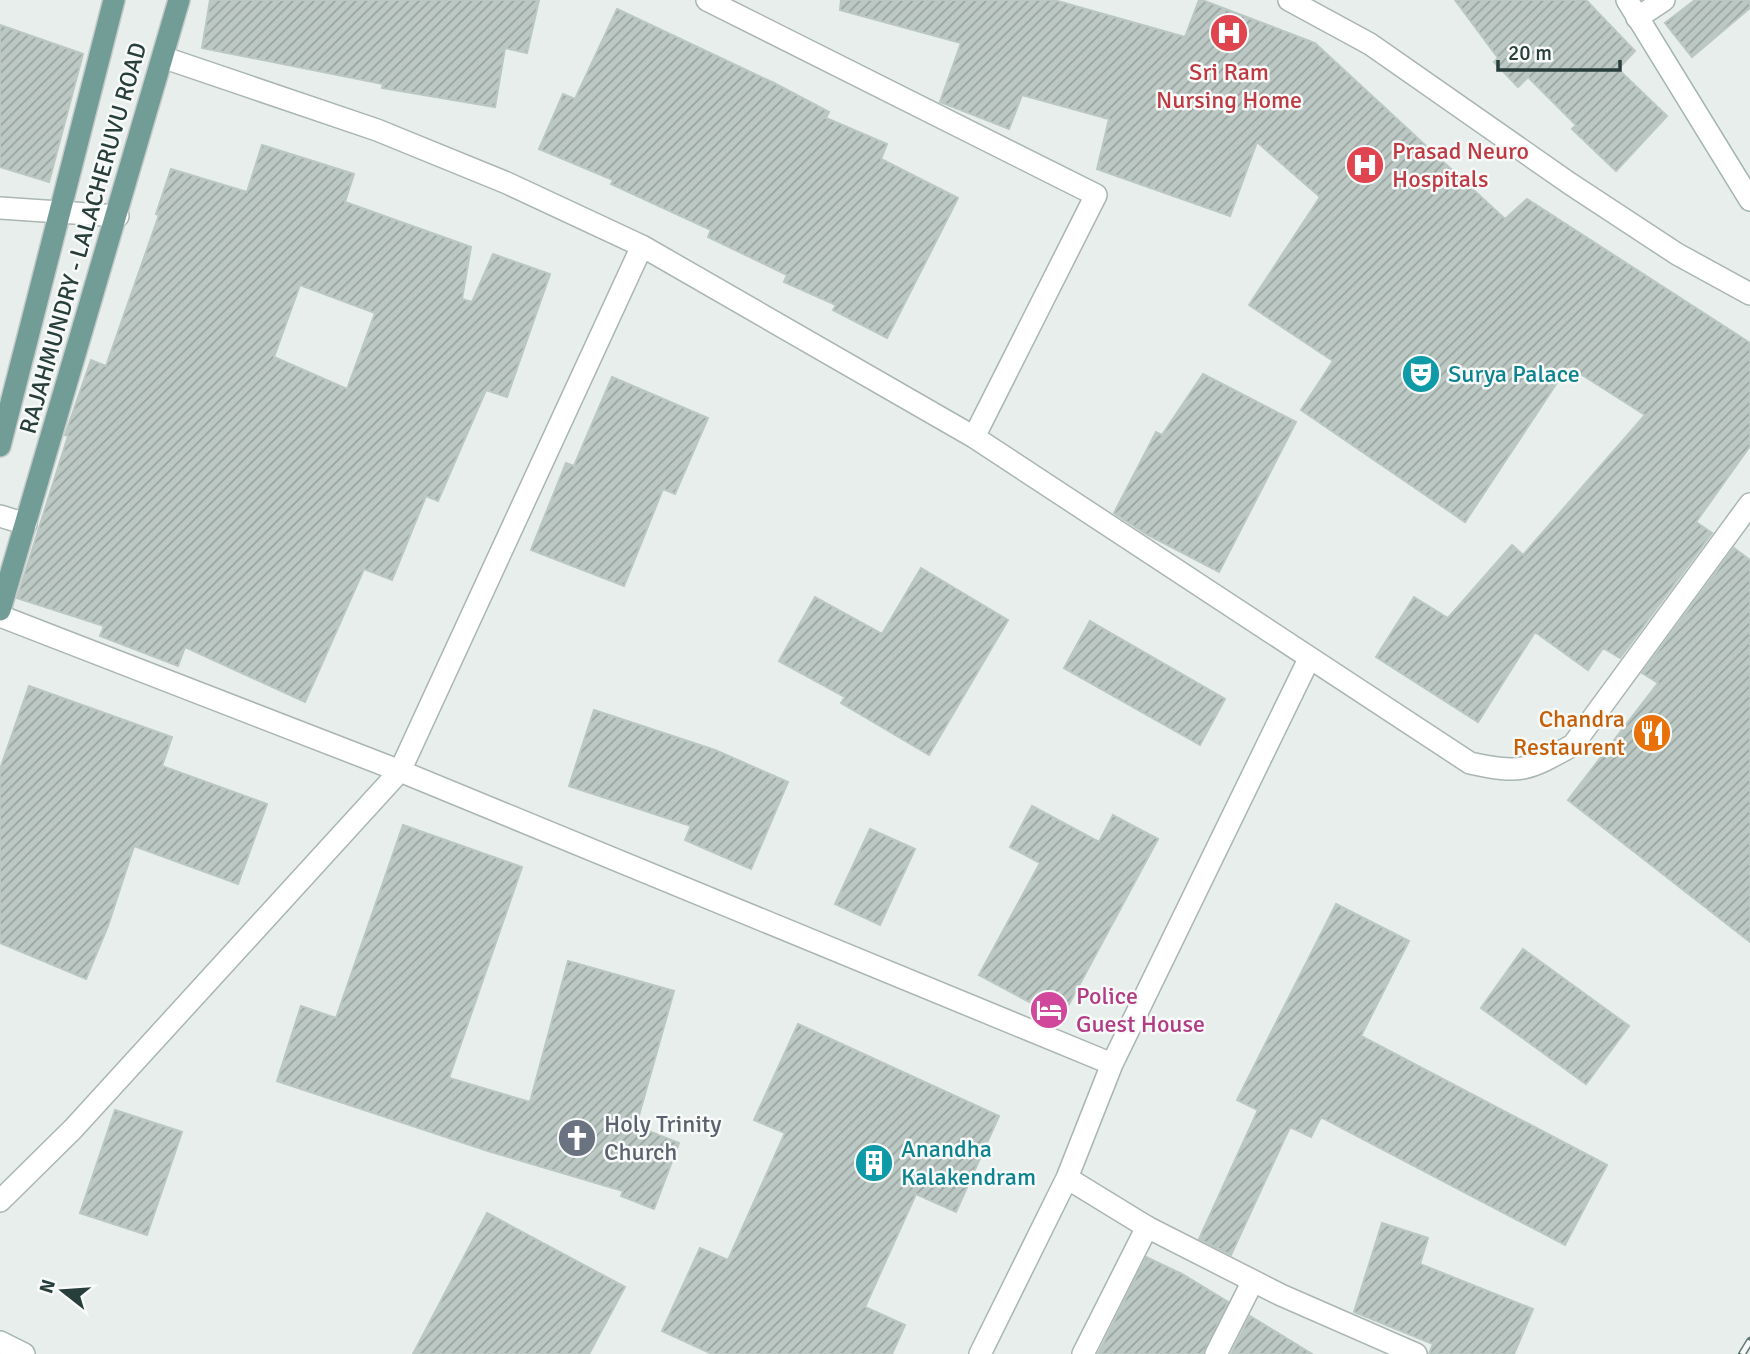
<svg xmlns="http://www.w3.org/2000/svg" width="1750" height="1354" font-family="Signika,sans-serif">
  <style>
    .building { fill: url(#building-hatch); stroke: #bac7c2; stroke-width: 2; fill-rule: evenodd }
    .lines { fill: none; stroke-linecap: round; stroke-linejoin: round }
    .lane-casing { stroke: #aab6b2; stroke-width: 24 }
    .street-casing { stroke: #aab6b2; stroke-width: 24 }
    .secondary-casing { stroke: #a3b5b0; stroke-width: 24 }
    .primary-casing { stroke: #c3c9c8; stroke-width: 24 }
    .lane { stroke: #fff; stroke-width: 21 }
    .street { stroke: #fff; stroke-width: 21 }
    .secondary { stroke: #fff; stroke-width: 21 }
    .primary { stroke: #719d96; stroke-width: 21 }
    .rail-casing { stroke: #627975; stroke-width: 8 }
    .rail { stroke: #f7faf9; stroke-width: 5; stroke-dasharray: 16; stroke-linecap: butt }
    .labels { text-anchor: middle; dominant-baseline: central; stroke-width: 5; stroke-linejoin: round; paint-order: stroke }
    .health-label { font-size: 24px; fill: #be3a42; stroke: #f7faf9 }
    .street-label { font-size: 24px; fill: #273e3a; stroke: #f7faf9 }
    .culture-label { font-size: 24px; fill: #0d838f; stroke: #f7faf9; text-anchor: start }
    .food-label { font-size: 24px; fill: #c56008; stroke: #f7faf9; text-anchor: end }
    .hotel-label { font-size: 24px; fill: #b23c85; stroke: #f7faf9; text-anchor: start }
    .worship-label { font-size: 24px; fill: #5b616d; stroke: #f7faf9; text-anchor: start }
  </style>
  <defs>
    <pattern id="building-hatch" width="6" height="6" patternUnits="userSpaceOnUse" patternTransform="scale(1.75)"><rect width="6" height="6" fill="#bcc8c4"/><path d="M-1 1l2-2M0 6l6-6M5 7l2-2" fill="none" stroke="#99a4a0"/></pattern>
  </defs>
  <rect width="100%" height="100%" fill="#e7eeeb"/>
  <path class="building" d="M 210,0 L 539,0 L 527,53 L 505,48 L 495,107 L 382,88 L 383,84 L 202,48 Z
    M 841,0 L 1054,0 L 1185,37 L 1199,0 L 1202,0 L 1315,43 L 1505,219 L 1527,199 L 1750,343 L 1750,446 L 1696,522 L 1712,533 L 1620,658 L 1603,648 L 1588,670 L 1535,632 L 1478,722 L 1376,657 L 1414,597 L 1448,618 L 1512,545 L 1523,555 L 1645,415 L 1568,366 L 1465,522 L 1301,410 L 1333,361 L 1249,305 L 1320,197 L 1257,142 L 1230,216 L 1097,169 L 1109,119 L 1022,95 L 1009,129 L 940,102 L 961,43 L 840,10 Z
    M 1455,0 L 1586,0 L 1635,51 L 1618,69 L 1667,116 L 1616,171 L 1572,129 L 1576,125 L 1528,77 L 1518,87 L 1494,62 L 1498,58 Z
    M 1695,0 L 1750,0 L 1750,8 L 1692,57 L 1665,23 Z
    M 617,9 L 774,83 L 829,112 L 826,118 L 887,144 L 881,159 L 958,198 L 887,338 L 833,310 L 836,305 L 784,282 L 787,275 L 708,237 L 711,230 L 611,184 L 613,180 L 539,149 L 563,94 L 575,99 Z
    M 0,25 L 83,54 L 49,182 L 0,167 Z
    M 262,145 L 354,174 L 345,202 L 471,247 L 462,299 L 472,302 L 493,254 L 550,274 L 507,397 L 486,390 L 438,501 L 426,496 L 392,580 L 364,569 L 305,702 L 185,647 L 178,666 L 100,636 L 104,626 L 17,598 L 68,436 L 65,435 L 91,360 L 106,366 L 159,215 L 156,214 L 171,169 L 247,192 ZM 300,285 L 375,313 L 347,389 L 274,357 Z
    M 1203,374 L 1296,422 L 1219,572 L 1146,534 L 1114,513 L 1156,432 L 1162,435 Z
    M 612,377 L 708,418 L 675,494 L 663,489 L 624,586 L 531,550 L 566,463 L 574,466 Z
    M 1734,548 L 1750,560 L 1750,942 L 1568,800 L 1658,683 L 1642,673 Z
    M 921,568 L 1008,620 L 929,755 L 841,703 L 845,697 L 779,661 L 815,597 L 882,634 Z
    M 1090,621 L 1225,699 L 1200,745 L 1064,668 Z
    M 29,686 L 172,737 L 162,766 L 267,804 L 238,884 L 134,846 L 108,926 L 86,979 L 0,943 L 0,769 Z
    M 594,710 L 715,750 L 788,782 L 751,869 L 685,840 L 691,826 L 569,786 Z
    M 1032,806 L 1099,842 L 1113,815 L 1158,839 L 1061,1019 L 979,975 L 1040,863 L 1010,847 Z
    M 403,825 L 522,867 L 449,1078 L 530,1102 L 568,961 L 674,991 L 636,1126 L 679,1143 L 654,1209 L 621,1196 L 623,1191 L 488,1151 L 277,1081 L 301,1006 L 336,1018 Z
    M 870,829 L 915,849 L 880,925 L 835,904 Z
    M 1336,904 L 1409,941 L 1361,1036 L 1607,1165 L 1565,1245 L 1321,1117 L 1311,1137 L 1290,1127 L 1231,1255 L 1199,1239 L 1258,1110 L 1237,1100 Z
    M 1523,949 L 1629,1026 L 1586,1084 L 1481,1008 Z
    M 798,1024 L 999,1116 L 956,1212 L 916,1194 L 865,1307 L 905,1325 L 892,1354 L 712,1354 L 662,1331 L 700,1248 L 728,1260 L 785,1133 L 754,1120 Z
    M 115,1110 L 182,1132 L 147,1235 L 80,1213 Z
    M 487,1213 L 625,1287 L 589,1354 L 413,1354 Z
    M 1382,1223 L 1428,1238 L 1420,1264 L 1533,1309 L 1514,1354 L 1429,1354 L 1433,1344 L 1354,1312 Z
    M 1146,1257 L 1182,1274 L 1228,1302 L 1203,1354 L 1098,1354 Z
    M 1250,1316 L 1312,1354 L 1231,1354 Z"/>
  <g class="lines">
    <g class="lane-casing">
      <path id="lane" d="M 1083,1354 L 1147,1227 L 1281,1295 L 1416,1354
        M 1216,1354 L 1253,1281"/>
    </g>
    <g class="street-casing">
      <path id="street" d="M 707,0 L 1096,195 L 974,437
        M 1289,0 L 1370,44 L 1569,183 L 1677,254 L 1750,294
        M 1637,18 L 1664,0
        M 165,58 L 377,130 L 507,183 L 642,246 L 974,437 L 1470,763 C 1521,774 1527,771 1573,745 L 1750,504
        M 0,208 L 118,216
        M 0,516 L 26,524
        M 0,616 L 400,771 L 1112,1064
        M 1067,1178 L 1147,1227
        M 0,1201 L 73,1129 L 400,771 L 642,246
        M 980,1354 L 1067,1178 L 1112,1064 L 1309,659"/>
    </g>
    <g class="secondary-casing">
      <path id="secondary" d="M 1627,0 L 1750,200
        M 0,1342 L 24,1354"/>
    </g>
    <g class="primary-casing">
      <path id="primary" d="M 0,446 L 114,0
        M 0,610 L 179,0"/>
    </g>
    <use href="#lane" class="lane"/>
    <use href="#street" class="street"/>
    <use href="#secondary" class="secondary"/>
    <use href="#primary" class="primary"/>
    <g class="rail-casing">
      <path id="rail" d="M 1742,1354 L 1750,1341"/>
    </g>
    <use href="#rail" class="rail"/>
  </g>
  <defs>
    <g id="hospital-disc" transform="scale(2.0125)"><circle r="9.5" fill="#e0444e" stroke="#f7faf9"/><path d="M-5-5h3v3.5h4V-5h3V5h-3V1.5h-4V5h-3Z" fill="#fff"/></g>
    <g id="theatre-disc" transform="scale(2.0125)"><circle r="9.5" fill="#0f9aa8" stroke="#f7faf9"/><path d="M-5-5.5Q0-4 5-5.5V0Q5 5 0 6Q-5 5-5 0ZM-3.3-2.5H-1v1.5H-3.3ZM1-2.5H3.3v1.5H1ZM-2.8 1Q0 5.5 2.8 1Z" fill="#fff"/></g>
    <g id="restaurant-disc" transform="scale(2.0125)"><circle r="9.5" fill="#e8710a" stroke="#f7faf9"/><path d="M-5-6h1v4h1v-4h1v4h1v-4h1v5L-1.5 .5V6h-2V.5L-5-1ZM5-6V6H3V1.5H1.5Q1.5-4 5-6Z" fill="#fff"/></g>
    <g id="hotel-disc" transform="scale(2.0125)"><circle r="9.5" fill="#d1479c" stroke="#f7faf9"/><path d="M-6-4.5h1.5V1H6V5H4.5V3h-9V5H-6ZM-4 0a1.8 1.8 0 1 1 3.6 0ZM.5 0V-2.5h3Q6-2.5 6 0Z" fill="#fff"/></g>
    <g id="church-disc" transform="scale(2.0125)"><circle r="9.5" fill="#6b7280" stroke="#f7faf9"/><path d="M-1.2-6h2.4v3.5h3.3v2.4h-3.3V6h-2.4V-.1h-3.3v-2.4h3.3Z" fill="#fff"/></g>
    <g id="building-disc" transform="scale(2.0125)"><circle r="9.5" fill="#0f9aa8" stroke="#f7faf9"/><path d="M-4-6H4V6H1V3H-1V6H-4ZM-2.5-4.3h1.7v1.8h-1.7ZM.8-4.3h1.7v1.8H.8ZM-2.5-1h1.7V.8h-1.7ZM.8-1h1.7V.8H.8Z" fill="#fff"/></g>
  </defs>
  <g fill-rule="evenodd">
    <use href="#hospital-disc" x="1229" y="33"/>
    <use href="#hospital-disc" x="1365" y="165"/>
    <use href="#theatre-disc" x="1421" y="374"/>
    <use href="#restaurant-disc" x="1652" y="733"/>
    <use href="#hotel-disc" x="1049" y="1010"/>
    <use href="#church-disc" x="577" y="1138"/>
    <use href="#building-disc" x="874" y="1163"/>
  </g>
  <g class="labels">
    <g class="health-label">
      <text x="1229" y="72">Sri Ram<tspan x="1229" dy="28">Nursing Home</tspan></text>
      <text x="1392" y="151" text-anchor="start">Prasad Neuro<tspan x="1392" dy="28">Hospitals</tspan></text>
    </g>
    <g class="street-label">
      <text transform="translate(83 238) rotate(-74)">RAJAHMUNDRY - LALACHERUVU ROAD</text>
    </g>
    <g class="culture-label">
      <text x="1448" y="374">Surya Palace</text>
      <text x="901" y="1149">Anandha<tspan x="901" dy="28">Kalakendram</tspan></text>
    </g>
    <g class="food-label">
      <text x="1625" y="719">Chandra<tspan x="1625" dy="28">Restaurent</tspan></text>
    </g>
    <g class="hotel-label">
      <text x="1076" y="996">Police<tspan x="1076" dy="28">Guest House</tspan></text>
    </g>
    <g class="worship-label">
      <text x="604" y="1124">Holy Trinity<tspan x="604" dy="28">Church</tspan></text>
    </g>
  </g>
  <g transform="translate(63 1291) rotate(287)" stroke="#f7faf9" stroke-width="5" paint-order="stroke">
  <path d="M0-5L12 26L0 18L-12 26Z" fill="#273e3a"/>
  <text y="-10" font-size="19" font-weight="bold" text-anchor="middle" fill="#273e3a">N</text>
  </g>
  <path d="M1498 60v10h122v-10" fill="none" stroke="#273e3a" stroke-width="3.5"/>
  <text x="1508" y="60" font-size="21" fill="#273e3a" stroke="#f7faf9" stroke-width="5" paint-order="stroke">20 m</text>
</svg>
